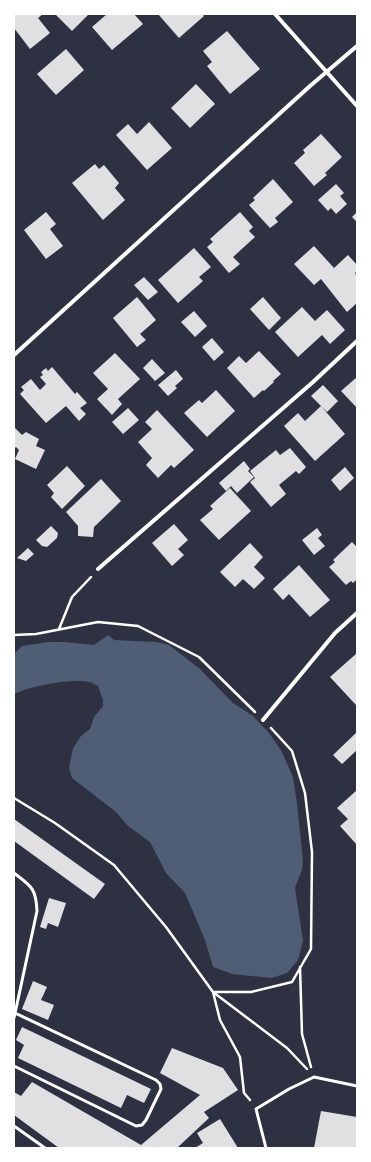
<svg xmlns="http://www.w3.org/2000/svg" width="371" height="1162" font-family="Lato,sans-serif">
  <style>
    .water { fill: #4f5d75 }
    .building { fill: #e0e0e3 }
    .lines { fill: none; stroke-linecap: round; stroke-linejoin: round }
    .path { stroke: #fff; stroke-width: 2.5 }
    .service { stroke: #fff; stroke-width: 3 }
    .minor { stroke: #fff; stroke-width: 4 }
  </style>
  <rect width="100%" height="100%" fill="#2d3142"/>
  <path class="water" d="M 108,635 L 114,640 L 156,642 L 169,645 L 200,669 L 233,703 L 253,716 L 269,733 L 282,752 L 293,777 L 297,803 L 303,861 L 302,869 L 295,888 L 303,941 L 298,960 L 287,973 L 272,978 L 232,974 L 213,967 L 205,940 L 185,893 L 166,873 L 150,842 L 128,826 L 116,812 L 72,778 L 69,768 L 73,748 L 81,736 L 90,729 L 94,717 L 103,706 L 103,700 L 98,686 C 95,685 92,682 89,682 C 72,678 30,686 14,694 L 14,654 L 22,646 L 49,642 L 65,642 L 94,645 Z"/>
  <path class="building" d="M 14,14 L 43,14 L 38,18 L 50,33 L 30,49 L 14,28 Z
    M 55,14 L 89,14 L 72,31 Z
    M 107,14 L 134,14 L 143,24 L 112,50 L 92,27 Z
    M 158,14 L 202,14 L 204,16 L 179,38 Z
    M 227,31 L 260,69 L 230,94 L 207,66 L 212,62 L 203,51 Z
    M 66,49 L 84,70 L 56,95 L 37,74 Z
    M 196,84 L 215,104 L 190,128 L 171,108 Z
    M 149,122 L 172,148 L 147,170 L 116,135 L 128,124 L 137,134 Z
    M 321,134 L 342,157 L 325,173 L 327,175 L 314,186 L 294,163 L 305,153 L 303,150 Z
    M 95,164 L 99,169 L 104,165 L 119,183 L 115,188 L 125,200 L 103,220 L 72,183 Z
    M 273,179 L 293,202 L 275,218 L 278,222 L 270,228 L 249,205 L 255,200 L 253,198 Z
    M 336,184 L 344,193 L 340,196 L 347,204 L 336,214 L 331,208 L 328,211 L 318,200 Z
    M 46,212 L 56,224 L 50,229 L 63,246 L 46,259 L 24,230 Z
    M 240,212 L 253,227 L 249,231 L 255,237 L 233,257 L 240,264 L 229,273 L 207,247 L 213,242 L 210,239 Z
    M 357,212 L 357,222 L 352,217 Z
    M 314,246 L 334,268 L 348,255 L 357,265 L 357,271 L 355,273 L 357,276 L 357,303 L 347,312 L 321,279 L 314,285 L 294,264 Z
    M 194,248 L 211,267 L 199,277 L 203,281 L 178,303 L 158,280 Z
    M 144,277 L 158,292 L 148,300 L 134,285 Z
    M 137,297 L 156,320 L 140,334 L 146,340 L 137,347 L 113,318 Z
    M 263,297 L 281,318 L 269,330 L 250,309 Z
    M 302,307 L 315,321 L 327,310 L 345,330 L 330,344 L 322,335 L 298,357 L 275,332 Z
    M 194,311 L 207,326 L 195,337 L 181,322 Z
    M 212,338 L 224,352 L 214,361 L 202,347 Z
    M 259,351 L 281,374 L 273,381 L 274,382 L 264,391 L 263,390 L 254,398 L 227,368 L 239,356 L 246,363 Z
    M 115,353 L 140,379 L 118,399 L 122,404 L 112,415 L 97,399 L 108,389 L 93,373 Z
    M 152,359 L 165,373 L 155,381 L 143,368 Z
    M 52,367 L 75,394 L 77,392 L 87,403 L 80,408 L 86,414 L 79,421 L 66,406 L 46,423 L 20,394 L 24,390 L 21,387 L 31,379 L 40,390 L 46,384 L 40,377 L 43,375 L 41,372 L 46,368 L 48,371 Z
    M 176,370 L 183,379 L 175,386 L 177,388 L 168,396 L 158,385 Z
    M 357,377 L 357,408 L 341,391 Z
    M 323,385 L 338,401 L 327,412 L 311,396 Z
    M 216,390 L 235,411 L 207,437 L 184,413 L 199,400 L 202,403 Z
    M 321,406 L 345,434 L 315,461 L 284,426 L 298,413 L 305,421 Z
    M 128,408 L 139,420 L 123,434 L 112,422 Z
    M 157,410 L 194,450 L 174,468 L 171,465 L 158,478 L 146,465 L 152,458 L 138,442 L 152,429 L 145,422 Z
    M 14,427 L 22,435 L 26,432 L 39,439 L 36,446 L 45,450 L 36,469 L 15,459 L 19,450 L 16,447 L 14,449 Z
    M 290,448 L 306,467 L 299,474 L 296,471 L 279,485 L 286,494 L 271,507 L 250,482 L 255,478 L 250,471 L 276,450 L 280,455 Z
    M 244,461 L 250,469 L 248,471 L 254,477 L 237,493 L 231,486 L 226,491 L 219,483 Z
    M 67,466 L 85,486 L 62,509 L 51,497 L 54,493 L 47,485 Z
    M 345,467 L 354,478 L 340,491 L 331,480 Z
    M 101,479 L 121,501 L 94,527 L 93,537 L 78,536 L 78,526 L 66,512 Z
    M 230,488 L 251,511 L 219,540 L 200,520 L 213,509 L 210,506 Z
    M 174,524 L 188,540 L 178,549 L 184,555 L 172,566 L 152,543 Z
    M 51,526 L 58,533 L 57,538 L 47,547 L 42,546 L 36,540 Z
    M 317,528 L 322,535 L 318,538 L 325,546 L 314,555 L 302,540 Z
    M 352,542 L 357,547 L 357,579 L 353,583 L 351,581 L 346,585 L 329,567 L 335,562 L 333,560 Z
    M 250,543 L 263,557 L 254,567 L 265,578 L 254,589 L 243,579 L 235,587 L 220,572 Z
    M 28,548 L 34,554 L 26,561 L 17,558 Z
    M 299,565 L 330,600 L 310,617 L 289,594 L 283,600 L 273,589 Z
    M 357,653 L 357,703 L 356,705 L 330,677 Z
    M 357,732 L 357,750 L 342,764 L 333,755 Z
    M 357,790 L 357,845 L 340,826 L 348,819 L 337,808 Z
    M 14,819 L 105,884 L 94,899 L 14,841 Z
    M 49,898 L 66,903 L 58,927 L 48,923 L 46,929 L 40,927 Z
    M 33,981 L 47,987 L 41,1000 L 54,1005 L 48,1020 L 22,1009 Z
    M 22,1027 L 151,1089 L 144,1103 L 127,1095 L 121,1108 L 18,1058 L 24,1045 L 16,1040 Z
    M 172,1048 L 223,1068 L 238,1090 L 204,1112 L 209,1118 L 177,1148 L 59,1148 L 14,1115 L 14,1092 L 21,1096 L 32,1082 L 141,1145 L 200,1095 L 160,1073 Z
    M 321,1111 L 357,1117 L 357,1148 L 314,1148 Z
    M 220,1119 L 238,1148 L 195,1148 L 203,1143 L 197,1133 Z"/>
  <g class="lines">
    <path class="path" d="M 59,629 L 72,597 L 91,577
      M 14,635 L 36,634 L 98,622 L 138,626 L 199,657 L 255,712
      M 14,798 L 55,823 L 114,865 L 166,927 L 213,992 L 287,1048 L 307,1069
      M 300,967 L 302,1034 L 311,1067
      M 250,1100 L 244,1093 L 240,1057 L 220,1020 L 213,992 L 251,992 L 292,982 L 311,949 L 312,852 L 305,793 L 292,751 L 271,728"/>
    <path class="service" d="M 14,873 C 31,886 36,888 37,911 L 14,1018
      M 14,1066 L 136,1126 L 142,1125 L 146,1120 L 161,1089 L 160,1084 L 156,1080 L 15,1013
      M 14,1126 L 45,1148
      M 266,1148 L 256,1109 L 289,1089 L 314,1077 L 357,1086"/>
    <path class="minor" d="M 275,14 L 357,106
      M 14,355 L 310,86 L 357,46
      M 98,569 L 313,382 L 357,341
      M 263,720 L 335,633 L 357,613"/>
  </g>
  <rect width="371" height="1162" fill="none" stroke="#ffffff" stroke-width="30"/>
</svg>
